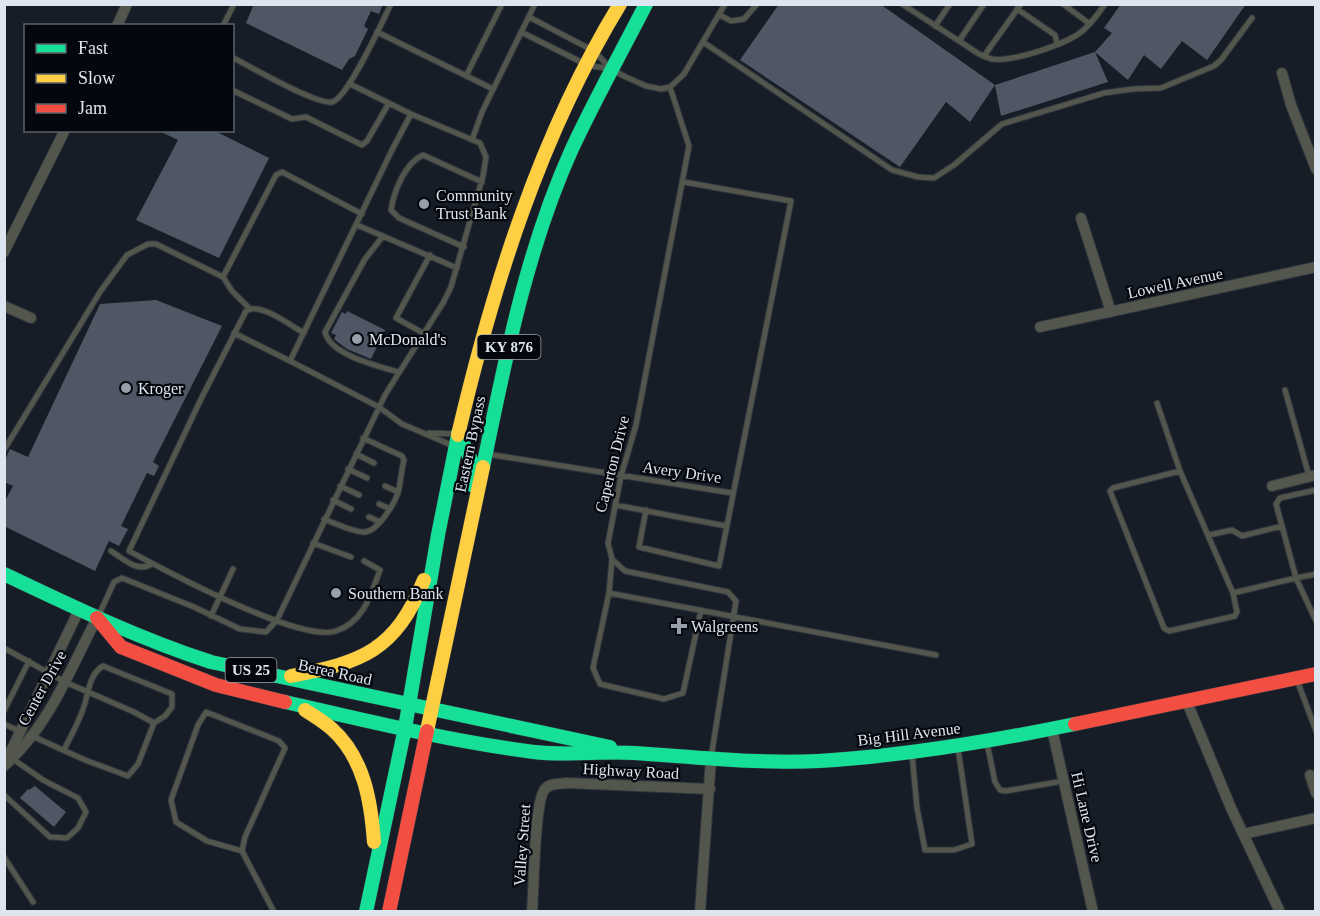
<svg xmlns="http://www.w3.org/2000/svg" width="1320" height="916" font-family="'Times New Roman',serif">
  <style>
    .building { fill: #4f5764 }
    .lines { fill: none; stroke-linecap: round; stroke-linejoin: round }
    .lane-casing { stroke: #31363d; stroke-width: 7 }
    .street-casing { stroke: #31363d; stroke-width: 12 }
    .fast-casing { stroke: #31363d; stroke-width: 15 }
    .slow-casing { stroke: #31363d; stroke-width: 15 }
    .jam-casing { stroke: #31363d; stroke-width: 15 }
    .lane { stroke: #52564c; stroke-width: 5 }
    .street { stroke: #52564c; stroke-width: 10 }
    .fast { stroke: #16e098; stroke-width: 14 }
    .slow { stroke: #ffcf43; stroke-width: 14 }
    .jam { stroke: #f24e42; stroke-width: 14 }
    .poi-dot { fill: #989faa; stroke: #04070d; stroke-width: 2 }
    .labels { text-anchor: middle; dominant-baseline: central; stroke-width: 4.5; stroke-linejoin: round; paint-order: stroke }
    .shield { fill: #04070d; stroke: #9ca2ac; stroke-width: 1.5 }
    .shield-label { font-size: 15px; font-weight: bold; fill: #dde5f0 }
    .poi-label { font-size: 16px; fill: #dde5f0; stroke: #04070d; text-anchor: start }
    .street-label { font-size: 16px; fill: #dde5f0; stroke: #04070d }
  </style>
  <rect width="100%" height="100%" fill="#171d27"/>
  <path class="building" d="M 254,4 L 383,4 L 379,14 L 371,11 L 364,26 L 368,29 L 355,56 L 349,59 L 342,70 L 246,23 Z
    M 779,4 L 880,4 L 995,85 L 970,122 L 946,102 L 900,167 L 740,60 Z
    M 1121,4 L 1246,4 L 1207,60 L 1182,41 L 1161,69 L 1144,55 L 1128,80 L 1095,52 L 1112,33 L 1104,28 Z
    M 1095,52 L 1108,82 L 1001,116 L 995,85 Z
    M 157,130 L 213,130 L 269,158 L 219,258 L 136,220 L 178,140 Z
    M 156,300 L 222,326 L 153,462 L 159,466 L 154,476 L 147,473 L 121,526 L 128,529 L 119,546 L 109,541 L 95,571 L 4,526 L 4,503 L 13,486 L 4,482 L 4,462 L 10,449 L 28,457 L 100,304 Z
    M 347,311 L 385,330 L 371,359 L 347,349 L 339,343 L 334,339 L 336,335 L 331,333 L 342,312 L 346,314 Z
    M 35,786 L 66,812 L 54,827 L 20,798 L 28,789 L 29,790 Z"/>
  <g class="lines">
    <g class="lane-casing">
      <path id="lane" d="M 902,4 L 979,54 C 983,56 988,58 992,59 C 1013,62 1059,46 1077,35 C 1089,27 1097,16 1105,4
        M 1063,4 L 1090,24
        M 1017,9 L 1055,35 L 1057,43
        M 720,15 L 731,21 L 744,19 L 757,4
        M 529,17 L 594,51 L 612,70 L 626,77 L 646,86 L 661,89 L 670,87 L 684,74 L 725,4
        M 223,26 L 234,4
        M 935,26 L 950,4
        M 377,32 L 493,89
        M 521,32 L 587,65 L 610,69
        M 959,41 L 984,4
        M 703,42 L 892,170 L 918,177 L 934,178 L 954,165 L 1002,124 L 1104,93 L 1133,89 L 1161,88 L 1214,66 L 1221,60 L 1252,18
        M 984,56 L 1021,4
        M 232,57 C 249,66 316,105 332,102 C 348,98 382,22 391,4
        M 466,76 L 502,4
        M 670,87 L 689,146 L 636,425 L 621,476 L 608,543 L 612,559 L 625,571 L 728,592 L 736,601 L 711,758
        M 232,90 L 292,119 L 306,117 L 362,145 L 367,141 L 389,103
        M 411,114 L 392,150 L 290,361 L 379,407 L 402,424 L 449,444 L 452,448
        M 472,140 L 482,112 L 535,4
        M 357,225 L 457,268
        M 383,236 L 365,259 L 325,332 C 330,355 378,366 398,372
        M 464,247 L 399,218 L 391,210 C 394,191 405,163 423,155 L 482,182
        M 249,308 L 232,291 L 223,277 L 276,175 L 282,172 L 362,214
        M 234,333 L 290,361
        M 304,333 C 291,326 259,301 246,311 L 201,399 L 129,551 C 166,571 300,643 336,631 C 364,622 371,594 380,570 L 364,561
        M 423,333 L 396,318 L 430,255
        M 1285,390 L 1309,476
        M 1157,403 L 1180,471 L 1233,593 L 1296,578 L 1316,621
        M 429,433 L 456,434
        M 4,450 L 100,292 L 127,255 L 148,244 L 156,244 L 223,277
        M 356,454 L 374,463
        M 487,454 L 732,493
        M 348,469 L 367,478
        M 1180,471 L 1113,488 L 1110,491 L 1164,628 L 1169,631 L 1235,616 L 1237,612 L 1233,593
        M 340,486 L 359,495
        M 385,486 L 398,492
        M 333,500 L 351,509
        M 379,504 L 390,509
        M 615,505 L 726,526
        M 646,510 L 639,547 L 719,566 L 791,201 L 684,182
        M 369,517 L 380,522
        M 324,519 C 334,523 356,533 365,532 C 378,531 394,504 398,493 C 401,482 401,471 404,460 L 402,456 L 363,438
        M 1282,526 L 1276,504 L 1280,498 L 1316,490
        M 1209,535 L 1232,530 L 1242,536 L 1282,526 L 1296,578 L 1316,574
        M 313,543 L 351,557
        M 111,551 C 124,559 137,573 152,564
        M 612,559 L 609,593 L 936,655
        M 609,593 L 593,668 L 600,684 L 664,699 L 683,693 L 701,610
        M 211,616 L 233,569
        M 98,617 L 114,582 L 122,578 L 194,607 L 240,629 L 266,632 L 277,620 L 385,395 L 443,303 L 451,287 L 483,176 L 486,157 L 480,143 L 411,114 L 350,84
        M 4,648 L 65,682 L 134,712 L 154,723
        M 1297,680 L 1316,731
        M 4,711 L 29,661
        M 4,724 L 21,732
        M 32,736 L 85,760 L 128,776 L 138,764 L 154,723 L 165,716 L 172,707 L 172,694 L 103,666 C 90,674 89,689 85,703 C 81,719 71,735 64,750
        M 987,743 L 995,782 L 1000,790 L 1006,791 L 1063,781
        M 912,754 L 917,808 L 925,850 L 954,850 L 972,844 L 958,748
        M 4,795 L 50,837 L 67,838 L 78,828 L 86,812 L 78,798 L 43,780 L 13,759
        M 242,851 L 207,841 L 176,822 L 171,800 L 198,725 L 206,712 L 279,741 L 285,748 L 245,837 L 242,851 L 274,912
        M 4,857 L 33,902"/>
    </g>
    <g class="street-casing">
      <path id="street" d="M 117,26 L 127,4
        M 1282,73 L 1291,105 L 1316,169
        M 1081,218 L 1111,312
        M 4,252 L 65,130
        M 4,306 L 31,318
        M 1040,327 L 1316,267
        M 1272,486 L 1316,475
        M 1187,702 L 1231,808 L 1280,912
        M 1052,729 L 1093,912
        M 6,761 L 79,610
        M 4,766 C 50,725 69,671 97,618
        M 1310,775 L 1316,793
        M 1243,834 L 1316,818
        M 532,912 C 534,891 534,801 545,789 C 550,783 559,784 567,783 L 710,789
        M 700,912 L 711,759"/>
    </g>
    <g class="fast-casing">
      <path id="fast" d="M 458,433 L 471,460 L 472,485
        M 483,467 C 505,361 526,251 571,151 C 594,101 621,53 646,4
        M 4,574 C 71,606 140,639 211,662 L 610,747
        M 285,702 C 368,721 449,741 534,752 C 567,756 600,751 634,753 C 695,757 757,764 819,761 C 902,756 993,741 1075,724
        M 366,912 L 405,728 L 438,535 L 458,435"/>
    </g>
    <g class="slow-casing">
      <path id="slow" d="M 458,435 C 493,286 540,135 620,4
        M 291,676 C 363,662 395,651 424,580
        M 305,710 C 314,716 324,722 332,729 C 364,758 371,801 374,842
        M 427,731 L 483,467"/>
    </g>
    <g class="jam-casing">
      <path id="jam" d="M 97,618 L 121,647 L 216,685 L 285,702
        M 1075,724 L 1316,674
        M 389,912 L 427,731"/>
    </g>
    <use href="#lane" class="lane"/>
    <use href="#street" class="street"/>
    <use href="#fast" class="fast"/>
    <use href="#slow" class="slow"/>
    <use href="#jam" class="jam"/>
  </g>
  <g class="poi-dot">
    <circle cx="424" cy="204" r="6"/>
    <circle cx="357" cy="339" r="6"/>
    <circle cx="126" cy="388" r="6"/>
    <circle cx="336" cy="593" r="6"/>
    <path d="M676 617h6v6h6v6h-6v6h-6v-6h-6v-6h6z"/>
  </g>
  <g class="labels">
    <g class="shield">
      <rect x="477.5" y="335" width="63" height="24" rx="4.5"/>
      <rect x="225.5" y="658" width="51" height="24" rx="4.5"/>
    </g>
    <g class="shield-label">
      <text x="509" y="347">KY 876</text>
      <text x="251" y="670">US 25</text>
    </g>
    <g class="poi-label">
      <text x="436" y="195">Community<tspan x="436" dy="18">Trust Bank</tspan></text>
      <text x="369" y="339">McDonald's</text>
      <text x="138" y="388">Kroger</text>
      <text x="348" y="593">Southern Bank</text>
      <text x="691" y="626">Walgreens</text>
    </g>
    <g class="street-label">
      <text transform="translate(1175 283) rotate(-12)">Lowell Avenue</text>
      <text transform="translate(470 444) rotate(-78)">Eastern Bypass</text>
      <text transform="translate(612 464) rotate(-76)">Caperton Drive</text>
      <text transform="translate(682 472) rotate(8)">Avery Drive</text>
      <text transform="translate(335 672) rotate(12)">Berea Road</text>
      <text transform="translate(42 688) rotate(-61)">Center Drive</text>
      <text transform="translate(909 734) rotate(-7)">Big Hill Avenue</text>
      <text transform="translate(631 771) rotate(3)">Highway Road</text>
      <text transform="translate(1087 817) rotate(77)">Hi Lane Drive</text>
      <text transform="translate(522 845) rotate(-86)">Valley Street</text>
    </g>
  </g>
  <rect width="1320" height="916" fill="none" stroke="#dde5f0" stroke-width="12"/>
  <rect x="24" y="24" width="210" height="108" fill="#04070d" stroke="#5b6068" stroke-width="1.5"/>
  <rect x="36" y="44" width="30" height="9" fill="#16e098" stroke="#5b6068" stroke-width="1.5"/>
  <text x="78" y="54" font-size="18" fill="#dde5f0">Fast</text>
  <rect x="36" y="74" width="30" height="9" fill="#ffcf43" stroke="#5b6068" stroke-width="1.5"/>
  <text x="78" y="84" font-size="18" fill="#dde5f0">Slow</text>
  <rect x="36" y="104" width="30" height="9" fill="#f24e42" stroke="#5b6068" stroke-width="1.5"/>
  <text x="78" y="114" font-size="18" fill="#dde5f0">Jam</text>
</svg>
